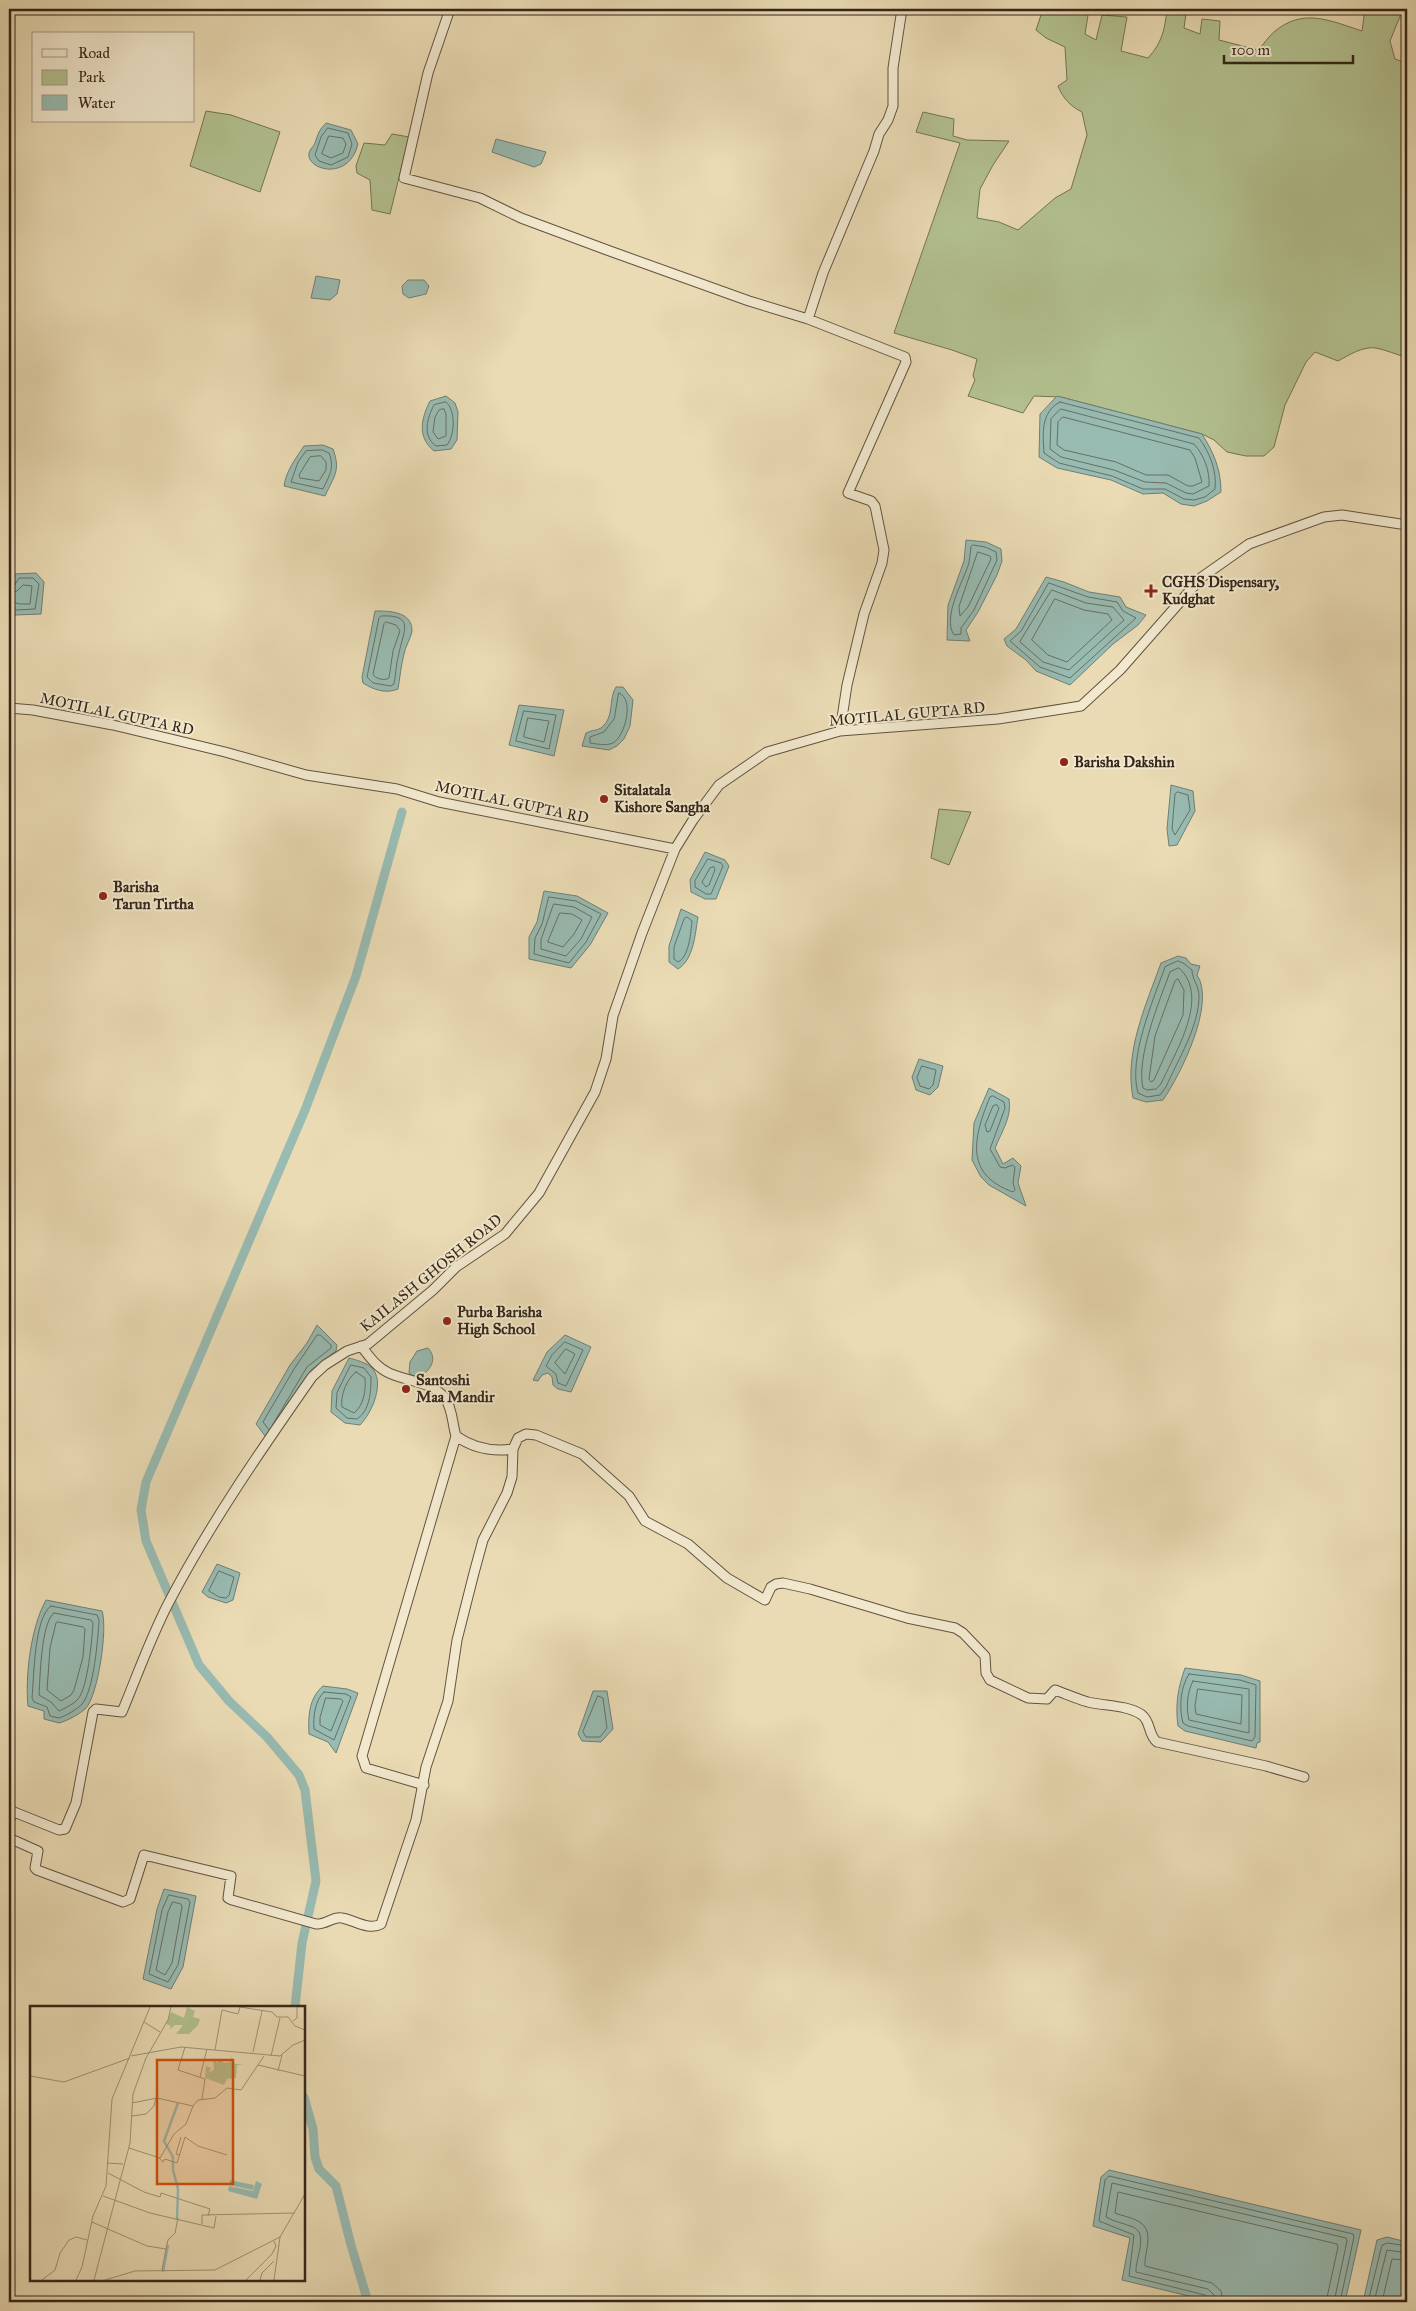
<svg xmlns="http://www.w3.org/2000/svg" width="1416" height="2311" font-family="'IM FELL Great Primer',serif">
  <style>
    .green { fill: #b3c190; stroke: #747454 }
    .water { fill: #98bbb2; stroke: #707f75 }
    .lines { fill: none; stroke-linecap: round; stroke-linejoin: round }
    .shore { stroke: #667066; stroke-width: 1 }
    .canal { stroke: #98bbb2; stroke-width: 9 }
    .tertiary-casing { stroke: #625340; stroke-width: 11 }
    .tertiary { stroke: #f1e8ce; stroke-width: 9 }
    .poi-dot { fill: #8f2418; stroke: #f1e8ce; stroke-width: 2 }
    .labels { text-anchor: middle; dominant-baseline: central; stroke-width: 4; stroke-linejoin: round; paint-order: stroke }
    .poi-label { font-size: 15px; font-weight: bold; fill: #342619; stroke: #f1e8ce; text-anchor: start }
    .street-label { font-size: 15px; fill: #342619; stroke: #f1e8ce }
    .inset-river { fill: none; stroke: #98bbb2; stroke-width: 2.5 }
    .inset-road { fill: none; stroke: #a19376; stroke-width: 1 }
    .view { fill: #cd510e; fill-opacity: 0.15; stroke: #cd510e; stroke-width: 2.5 }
    .inset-edge { fill: none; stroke: #342619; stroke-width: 2.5 }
  </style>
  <rect width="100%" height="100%" fill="#eadbb4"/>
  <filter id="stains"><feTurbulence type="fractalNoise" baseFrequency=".004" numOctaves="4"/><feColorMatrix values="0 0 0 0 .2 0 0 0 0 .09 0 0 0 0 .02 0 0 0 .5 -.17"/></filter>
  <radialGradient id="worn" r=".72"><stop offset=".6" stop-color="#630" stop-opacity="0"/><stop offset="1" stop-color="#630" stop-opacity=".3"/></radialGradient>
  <path class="green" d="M 1043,9 L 1089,9 L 1085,34 L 1096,40 L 1102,15 L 1127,17 L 1121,51 L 1148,58 C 1162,43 1165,29 1167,9 L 1184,9 L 1186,14 L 1184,28 L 1200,34 L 1202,19 L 1220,21 L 1219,40 L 1258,50 C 1264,44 1268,37 1274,32 C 1303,7 1331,21 1362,31 L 1365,9 L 1403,9 L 1390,41 L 1395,59 L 1407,63 L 1407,357 C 1396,355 1387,350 1376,348 C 1363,346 1349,355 1338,361 L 1315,352 L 1306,362 L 1285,405 L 1274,447 L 1264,456 L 1246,456 L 1227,452 L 1214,440 L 1202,434 L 1061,397 L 1034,396 L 1023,413 L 968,396 L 975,380 L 973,376 L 977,359 L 952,350 L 894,333 L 960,143 L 916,132 L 923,112 L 954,119 L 953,136 L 967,140 L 1009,141 L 993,165 L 980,189 L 977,218 L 999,222 L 1018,230 L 1055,198 L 1071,189 L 1087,135 L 1082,112 C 1070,106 1063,98 1058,86 L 1067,80 L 1065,47 L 1046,38 L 1036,30 Z
    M 206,111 L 231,115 L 280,132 L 260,192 L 190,166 Z
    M 392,134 L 409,137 L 390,214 L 372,210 L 370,180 L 357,173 L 356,166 L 364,143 L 385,145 Z
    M 939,809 L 971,812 L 949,865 L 931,858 Z"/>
  <path class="water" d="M 326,123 L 351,130 L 358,144 C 349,182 306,170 309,153 C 310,149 314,146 315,143 C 318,134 319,130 326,123 Z
    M 496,139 L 546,152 L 541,164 L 534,167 L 492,152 Z
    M 316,276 L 340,280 L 337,294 L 330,300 L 311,298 Z
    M 408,280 L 424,280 L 429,286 L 426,294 L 409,298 L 403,294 L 402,286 Z
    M 446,396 L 455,403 L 458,412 L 457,440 L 451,449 L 434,451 C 417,437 421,419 430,401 Z
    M 1057,396 L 1202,434 C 1214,453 1221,470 1221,492 L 1207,501 L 1194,506 L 1181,504 L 1163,493 L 1143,494 L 1111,480 L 1057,468 L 1039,457 L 1040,414 Z
    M 323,445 L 333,449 C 341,471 334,476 325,496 L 284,486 C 286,471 296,458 304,446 Z
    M 966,540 L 986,542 L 1001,549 L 1002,561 L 997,575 L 978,612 L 966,630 L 970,641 L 947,640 L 948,605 L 964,561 Z
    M 36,573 L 44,582 L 41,614 L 15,615 L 9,610 L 9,589 L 14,574 Z
    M 1046,577 L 1064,582 L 1089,592 L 1120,597 L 1126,607 L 1146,615 L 1138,625 L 1113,644 L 1070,685 L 1036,671 L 1026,660 L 1007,646 L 1004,639 L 1016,629 Z
    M 375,611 C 389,611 412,611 412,631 C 411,638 405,647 404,654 C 401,665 400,677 398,689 C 386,694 374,690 363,683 L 362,677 Z
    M 616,687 L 623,687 L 633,700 L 630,726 L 624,739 L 617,746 L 609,750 L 582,746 L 586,733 C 591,730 596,731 601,728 C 615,717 608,700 616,687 Z
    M 519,705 L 564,710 L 554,756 L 509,745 Z
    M 1171,785 L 1193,791 L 1195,811 L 1177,845 L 1169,846 L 1167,829 Z
    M 705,852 L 725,860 L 729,866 L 716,899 L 705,899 L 691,892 L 690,880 Z
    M 544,891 L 577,896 L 608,913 L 590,945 L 571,968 L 529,959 L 529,937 L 537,922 Z
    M 681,909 L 698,917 C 695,934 694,959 678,969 L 669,962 L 669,946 Z
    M 1178,956 L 1186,958 L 1191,964 L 1200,966 L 1197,975 C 1216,1003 1181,1074 1163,1100 L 1146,1102 L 1133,1098 C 1124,1052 1146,1005 1161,963 Z
    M 919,1059 L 943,1066 L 938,1087 L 930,1095 L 916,1090 L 912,1077 Z
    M 989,1088 L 1009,1099 C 1012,1117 1002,1131 995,1148 L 1003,1164 L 1013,1158 L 1021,1166 L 1018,1183 L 1026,1206 L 989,1185 L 981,1177 L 972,1160 L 974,1123 Z
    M 317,1325 L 337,1345 L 336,1351 L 311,1370 L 269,1441 L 256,1424 L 290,1365 L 307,1343 Z
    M 565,1335 L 591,1347 L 571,1392 L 558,1389 L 553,1385 L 552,1377 L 548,1373 L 542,1375 L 538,1381 L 533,1380 L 547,1352 Z
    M 428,1348 C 437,1358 432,1367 423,1375 L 413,1376 L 409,1373 L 410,1362 L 417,1351 Z
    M 349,1358 C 356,1360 365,1362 371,1367 C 386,1381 372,1413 360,1425 L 345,1423 L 331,1412 L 332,1391 Z
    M 217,1564 L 240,1573 L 233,1600 L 226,1603 L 208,1597 L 202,1592 Z
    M 46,1600 L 102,1611 C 108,1628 98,1695 86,1708 C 80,1714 67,1721 59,1723 L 44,1719 L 44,1711 L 28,1706 C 25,1675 31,1627 46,1600 Z
    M 1185,1668 L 1241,1675 L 1260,1681 L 1260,1742 L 1257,1743 L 1256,1748 L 1185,1731 L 1178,1726 C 1175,1705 1178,1688 1185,1668 Z
    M 323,1686 L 347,1689 L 358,1693 L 336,1753 L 328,1742 L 309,1734 C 308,1716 309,1698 323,1686 Z
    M 593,1691 L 607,1691 L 613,1729 L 601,1742 L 582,1741 L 578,1734 Z
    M 164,1889 L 196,1896 L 183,1967 L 171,1989 L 143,1979 L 157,1909 Z
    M 1109,2170 L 1361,2230 L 1345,2302 L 1214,2302 L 1122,2280 L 1130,2238 L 1093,2226 L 1101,2177 Z
    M 1387,2237 L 1407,2242 L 1407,2302 L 1363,2302 L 1377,2240 Z"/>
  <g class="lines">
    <path class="shore" d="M 328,128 L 348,133 L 352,144 L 348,157 L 331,165 L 319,161 L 315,155 L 321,137 Z
      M 329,136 L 343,138 L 346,144 L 343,153 L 331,158 L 322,154 Z
      M 446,402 C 456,410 455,435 447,445 L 436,446 C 422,436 427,418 434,405 Z
      M 1060,402 L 1199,438 C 1210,453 1217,471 1215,489 L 1205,497 L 1194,500 L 1184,499 L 1165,489 L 1143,489 L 1112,476 L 1059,463 L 1044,453 C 1043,435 1040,412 1060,402 Z
      M 444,409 L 446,414 L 446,436 L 438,439 L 433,432 L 435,417 L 439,410 Z
      M 1061,409 L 1194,444 C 1204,455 1210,471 1209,486 L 1193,494 L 1186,493 L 1166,483 L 1145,482 L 1114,470 L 1061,457 L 1050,449 L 1051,419 Z
      M 1063,417 L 1190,450 L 1195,458 L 1202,482 L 1193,486 L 1188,486 L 1168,475 L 1146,475 L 1116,462 L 1064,450 L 1057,445 L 1058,422 Z
      M 322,450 L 329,453 C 335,468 329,476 323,489 L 291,482 L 298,462 L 306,451 Z
      M 321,456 L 326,462 L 326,470 L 319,481 L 300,478 L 299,475 L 310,457 Z
      M 973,545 L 985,547 L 996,552 L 997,560 L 974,610 L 961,628 L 961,634 L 954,635 C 942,617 963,582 969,563 C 970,558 970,552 971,547 Z
      M 978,552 L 990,556 L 991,559 L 968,607 L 960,616 L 959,607 Z
      M 1049,583 L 1088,597 L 1117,602 L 1123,611 L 1136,618 L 1070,678 L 1040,667 L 1010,641 L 1021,631 Z
      M 9,587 L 14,586 L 19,578 L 33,578 L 39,584 L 35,609 L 17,610 L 9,607
      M 1052,590 L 1086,603 L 1113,607 L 1124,620 L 1069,670 L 1043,662 L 1020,642 Z
      M 9,594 L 17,591 L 23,585 L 32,586 L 30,604 L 20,604 L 9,601
      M 1055,599 L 1084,610 L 1108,614 L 1112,620 L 1067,662 L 1048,655 L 1032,640 Z
      M 381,616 C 416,614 403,632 399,653 C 396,663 396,674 394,684 L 391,686 L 373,683 L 367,677 L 379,618 Z
      M 386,622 L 396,625 L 400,631 L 393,651 L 389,678 C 385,681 375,679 373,674 L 384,624 Z
      M 619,693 C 635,699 625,736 613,743 C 606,746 597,744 590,743 L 590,737 L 604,732 L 614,719 Z
      M 524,711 L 556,715 L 549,749 L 516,741 Z
      M 528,718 L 549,721 L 544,742 L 524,737 Z
      M 1178,792 L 1188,795 L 1190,810 L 1175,835 L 1172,829 L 1175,794 Z
      M 708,859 L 721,863 L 723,866 L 711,894 L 706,894 L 695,887 L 695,881 Z
      M 714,867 L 715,870 L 709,885 L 706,887 L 702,882 L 710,868 Z
      M 549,897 L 576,901 L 601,914 L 586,942 L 569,963 L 534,954 L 535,938 L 542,924 Z
      M 554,904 L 574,907 L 592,917 L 581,939 L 566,956 L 541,949 L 541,940 Z
      M 560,913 L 572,914 L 582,920 L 574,934 L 563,947 L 548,942 Z
      M 687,917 L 692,921 C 691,932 689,957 678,962 L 674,959 L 674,947 L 684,919 Z
      M 1178,961 L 1183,963 L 1192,970 C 1192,979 1199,986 1199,996 C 1199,1027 1178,1059 1166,1087 L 1160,1095 L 1147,1097 L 1138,1093 C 1128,1058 1153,1001 1165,967 Z
      M 1179,968 C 1211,997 1175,1052 1161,1084 L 1156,1089 L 1147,1090 L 1143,1088 C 1136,1057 1159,1002 1170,972 Z
      M 1178,979 L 1184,990 L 1183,1015 L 1154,1080 L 1151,1082 L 1149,1079 L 1155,1036 L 1175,981 Z
      M 922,1066 L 936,1070 L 933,1085 L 929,1089 L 920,1086 L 917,1078 Z
      M 993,1096 L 1004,1102 L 1005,1108 L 990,1149 L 1000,1167 L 1005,1168 L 1012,1165 L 1015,1167 L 1013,1183 L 1015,1190 L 1013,1192 C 963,1174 974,1136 990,1097 Z
      M 997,1105 L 999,1108 L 990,1131 L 987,1132 L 985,1125 L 993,1106 Z
      M 565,1342 L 583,1350 L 566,1386 L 558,1383 L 556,1374 L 546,1366 L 552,1355 Z
      M 566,1349 L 575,1354 L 565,1374 L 555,1363 Z
      M 351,1365 L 364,1368 L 371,1377 C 371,1392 370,1410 357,1419 L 347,1418 L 336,1408 L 337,1393 Z
      M 356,1372 L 365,1378 C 366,1390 364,1405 354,1413 L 342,1407 C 340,1396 347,1378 356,1372 Z
      M 269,1430 L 263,1422 L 294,1369 L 317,1335 L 320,1335 L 331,1345 L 331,1348 L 307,1367 L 273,1424
      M 219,1571 L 234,1577 L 229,1595 L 226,1598 L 219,1597 L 209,1591 Z
      M 51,1606 L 97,1615 L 99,1620 C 98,1638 94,1690 82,1704 C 78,1709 65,1716 59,1718 L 50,1716 L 47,1707 L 34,1702 L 32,1698 C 34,1678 34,1617 51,1606 Z
      M 54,1613 L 91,1620 L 93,1623 C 92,1639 88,1687 78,1699 C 74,1704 65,1708 59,1711 L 51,1702 L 39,1695 C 40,1679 41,1622 54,1613 Z
      M 58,1622 L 83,1627 L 85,1629 L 83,1657 L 74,1690 L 71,1695 L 61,1701 L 47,1690 L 50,1648 L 56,1623 Z
      M 1189,1674 L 1240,1680 L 1256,1685 L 1255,1737 L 1252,1741 L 1188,1726 L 1183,1723 C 1179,1708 1180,1688 1189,1674 Z
      M 1193,1681 L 1249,1689 L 1249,1733 L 1189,1720 C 1186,1708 1187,1692 1193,1681 Z
      M 1198,1689 L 1242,1695 L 1241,1724 L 1196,1714 L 1195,1706 Z
      M 324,1692 L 346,1694 L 351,1697 L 334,1740 L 314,1729 C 313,1717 315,1700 324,1692 Z
      M 598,1696 L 603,1698 L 607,1728 L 600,1737 L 586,1737 L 583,1732 Z
      M 326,1698 L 341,1699 L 343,1701 L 331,1731 L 320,1725 L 320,1718 Z
      M 169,1895 L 188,1899 L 190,1902 L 178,1965 L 168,1982 L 149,1974 L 162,1910 Z
      M 173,1902 L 181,1904 L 182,1907 L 172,1963 L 165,1975 L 156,1970 L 168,1912 Z
      M 1209,2302 L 1209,2298 L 1205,2295 L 1129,2276 L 1134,2235 L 1099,2221 L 1105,2180 L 1109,2176 L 1353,2234 L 1354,2237 L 1340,2302
      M 1216,2302 L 1214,2295 L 1208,2289 L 1136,2272 C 1135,2259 1149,2234 1133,2227 C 1124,2223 1114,2222 1106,2217 L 1112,2183 L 1346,2238 L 1347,2241 L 1334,2302
      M 1223,2302 L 1221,2291 L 1212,2283 L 1145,2266 C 1144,2251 1156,2231 1138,2221 C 1131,2217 1122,2216 1115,2213 L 1118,2192 L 1337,2244 L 1338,2247 L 1326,2302
      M 1368,2302 L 1382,2245 L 1388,2243 L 1407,2246
      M 1374,2302 L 1387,2250 L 1407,2253
      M 1382,2302 L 1392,2259 L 1407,2260"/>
    <path class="canal" d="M 295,2007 L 302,1943 L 316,1881 L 305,1790 L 299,1775 L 267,1737 L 229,1701 L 199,1665 L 146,1541 L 141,1510 L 146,1482 L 305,1110 L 356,976 L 402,812
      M 304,2097 L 313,2129 L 315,2157 L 319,2169 L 336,2186 L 351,2245 L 368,2302"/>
    <g class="tertiary-casing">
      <path id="tertiary" d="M 450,9 L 428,73 L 404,178 L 480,198 L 521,218 L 607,250 L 749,301 L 808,319 L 905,357 L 906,362 L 848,493 L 871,501 L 875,506 L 884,550 L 882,563 L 864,614 L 847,685 L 840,731
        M 808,319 L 823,273 L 874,151 L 879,134 L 888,120 L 893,106 L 893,68 L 902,9
        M 9,708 L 33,710 L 113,725 L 225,752 L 306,775 L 397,789 L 439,802 L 675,849 L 693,820 L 719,785 L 767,752 L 840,731 L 998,719 L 1081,706 L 1120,670 L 1202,577 L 1249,544 L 1324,517 L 1342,515 L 1407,525
        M 361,1346 C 369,1356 376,1367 389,1373 C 406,1381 433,1382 445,1398 C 453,1410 452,1423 456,1436 C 473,1448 492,1452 513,1449
        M 424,1785 L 366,1768 L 362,1756 L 456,1436
        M 9,1810 L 59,1830 L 65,1829 L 76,1803 L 93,1712 L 96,1709 L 122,1712 C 137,1676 150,1639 168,1604 C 209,1525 261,1450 312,1377 L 325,1365 L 347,1351 L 368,1344 L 433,1290 L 456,1267 L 505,1234 L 539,1193 L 595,1092 L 606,1059 L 613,1016 L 642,933 L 675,849
        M 9,1821 L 13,1811
        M 9,1838 L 38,1851 L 35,1868 L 37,1870 L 123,1902 L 130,1899 L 144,1855 L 231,1876 L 228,1898 L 232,1900 L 316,1924 C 326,1925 333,1916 342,1918 C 354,1920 369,1931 381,1924 L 416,1820 L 426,1767 L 448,1701 L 457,1640 L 474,1573 L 483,1540 L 507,1493 L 512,1477 L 513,1449 L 518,1438 L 526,1434 L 536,1435 L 582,1454 L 629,1496 L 645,1521 L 688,1544 L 727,1578 L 765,1600 L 771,1587 L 776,1584 L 783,1583 L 810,1589 L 907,1618 L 955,1628 L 963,1633 L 985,1656 L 986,1673 L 990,1680 L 1028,1698 L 1047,1699 L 1055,1690 C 1066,1694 1077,1699 1088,1702 C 1105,1706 1128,1705 1142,1715 C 1151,1722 1148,1735 1157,1742 L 1266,1766 L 1304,1777"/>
    </g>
    <use href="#tertiary" class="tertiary"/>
  </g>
  <g class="poi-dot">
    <path d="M1148.5 583.5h5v5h5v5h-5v5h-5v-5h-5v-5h5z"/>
    <circle cx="1064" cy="762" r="5"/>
    <circle cx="604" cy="799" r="5"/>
    <circle cx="103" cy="896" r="5"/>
    <circle cx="447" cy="1321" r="5"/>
    <circle cx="406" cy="1389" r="5"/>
  </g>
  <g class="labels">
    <g class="poi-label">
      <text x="1162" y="582">CGHS Dispensary,<tspan x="1162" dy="17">Kudghat</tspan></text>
      <text x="1074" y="762">Barisha Dakshin</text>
      <text x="614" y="790">Sitalatala<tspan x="614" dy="17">Kishore Sangha</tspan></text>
      <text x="113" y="887">Barisha<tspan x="113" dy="17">Tarun Tirtha</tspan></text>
      <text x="457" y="1312">Purba Barisha<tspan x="457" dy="17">High School</tspan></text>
      <text x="416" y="1380">Santoshi<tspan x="416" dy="17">Maa Mandir</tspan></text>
    </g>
    <g class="street-label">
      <text transform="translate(117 714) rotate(12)">MOTILAL GUPTA RD</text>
      <text transform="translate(907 714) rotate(-5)">MOTILAL GUPTA RD</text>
      <text transform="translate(512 802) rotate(12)">MOTILAL GUPTA RD</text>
      <text transform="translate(431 1273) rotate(-39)">KAILASH GHOSH ROAD</text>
    </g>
  </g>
  <g transform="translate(30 2006)">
    <rect width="275" height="275" fill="#eadbb4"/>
    <path d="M 157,1 L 165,5 L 163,11 L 170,13 L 168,19 L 159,28 L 146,28 L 153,19 L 145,19 L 139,24 L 141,20 L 136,18 L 141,6 L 154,12 ZM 202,49 L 201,57 L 214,59 L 207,59 L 206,72 L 197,73 L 194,79 L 175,72 L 176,60 L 181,62 L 179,66 L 184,64 L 183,52 L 187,57 L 190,52 L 194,57 L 200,56 Z" fill="#b3c190"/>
    <path d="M 200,174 L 224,179 L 223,184 L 199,179 ZM 226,175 L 232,178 L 227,193 L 198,185 L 199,180 L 223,185 Z" fill="#98bbb2"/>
    <path class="inset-river" d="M 147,214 L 148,183 L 143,164 L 143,151 L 134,135 L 148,97M 133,266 L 138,239"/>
    <path class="inset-road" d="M 210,1 L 242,6 L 247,11 L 258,11 L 265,20 L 275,24M 263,15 L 267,12 L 267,1M 114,16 L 130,26M 155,41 L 148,64 L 175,73 L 172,93M 185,44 L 192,4 L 208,8 L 210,1M 223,46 L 232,5M 101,50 L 151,41 L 250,50 L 263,39 L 275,34M 241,50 L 250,12M 228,59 L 275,70M 248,65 L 252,49M 0,70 L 34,76 L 100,52M 170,71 L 177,43M 102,97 L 127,92 L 163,100 L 168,94 L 185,92 L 197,82 L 211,84 L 234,50M 102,110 L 116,108 L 124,100 L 126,92M 99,142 L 130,152 L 144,128 L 156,118 L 163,100M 149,149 L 146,148 L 151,131M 128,151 L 133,156 L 135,153 L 147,157 L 155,131 L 168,140 L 197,149M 77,157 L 93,158M 78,167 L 114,186 L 130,191 L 131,187 L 180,203 L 178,210M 73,190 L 120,207 L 184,222 L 186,210M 62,216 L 117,240 L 136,243 L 132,264M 172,218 L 172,209 L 265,207M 136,243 L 138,234 L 145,227 L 148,212M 12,274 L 25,264 L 30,247 L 39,234 L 46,231 L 57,234M 46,274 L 52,261 L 63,210 L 76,180 L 82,93 L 120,1M 64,274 L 100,137 L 103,88 L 116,52 L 138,14 L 141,1M 75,274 L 105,265 L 185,264 L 250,231 L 275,188M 216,274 L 242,248 L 246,240 L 244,235M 230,274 L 232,267 L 244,255M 244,274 L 250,231"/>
    <path class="view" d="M 127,54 L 203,54 L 203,178 L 127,178 Z"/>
    <rect width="275" height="275" class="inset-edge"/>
  </g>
  <rect width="1416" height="2311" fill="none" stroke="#eadbb4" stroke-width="30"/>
  <rect x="10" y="10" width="1396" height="2291" fill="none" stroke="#342619" stroke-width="2.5"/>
  <rect x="15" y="15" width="1386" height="2281" fill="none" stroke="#342619"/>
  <rect x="32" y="32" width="162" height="90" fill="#f1e8ce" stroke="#a59a86"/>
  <rect x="42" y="49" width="25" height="8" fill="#f1e8ce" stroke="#a59a86"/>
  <text x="78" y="58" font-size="15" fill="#342619">Road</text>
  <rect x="42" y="70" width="25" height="15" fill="#b3c190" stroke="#a59a86"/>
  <text x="78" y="82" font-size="15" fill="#342619">Park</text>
  <rect x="42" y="95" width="25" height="15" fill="#98bbb2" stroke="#a59a86"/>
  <text x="78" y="108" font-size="15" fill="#342619">Water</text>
  <path d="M1224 55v8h129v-8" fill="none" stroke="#342619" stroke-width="2.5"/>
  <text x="1231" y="55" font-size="15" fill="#342619" stroke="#f1e8ce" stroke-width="4" paint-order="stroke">100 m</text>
  <rect width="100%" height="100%" filter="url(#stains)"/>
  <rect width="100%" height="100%" fill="url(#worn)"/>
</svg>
